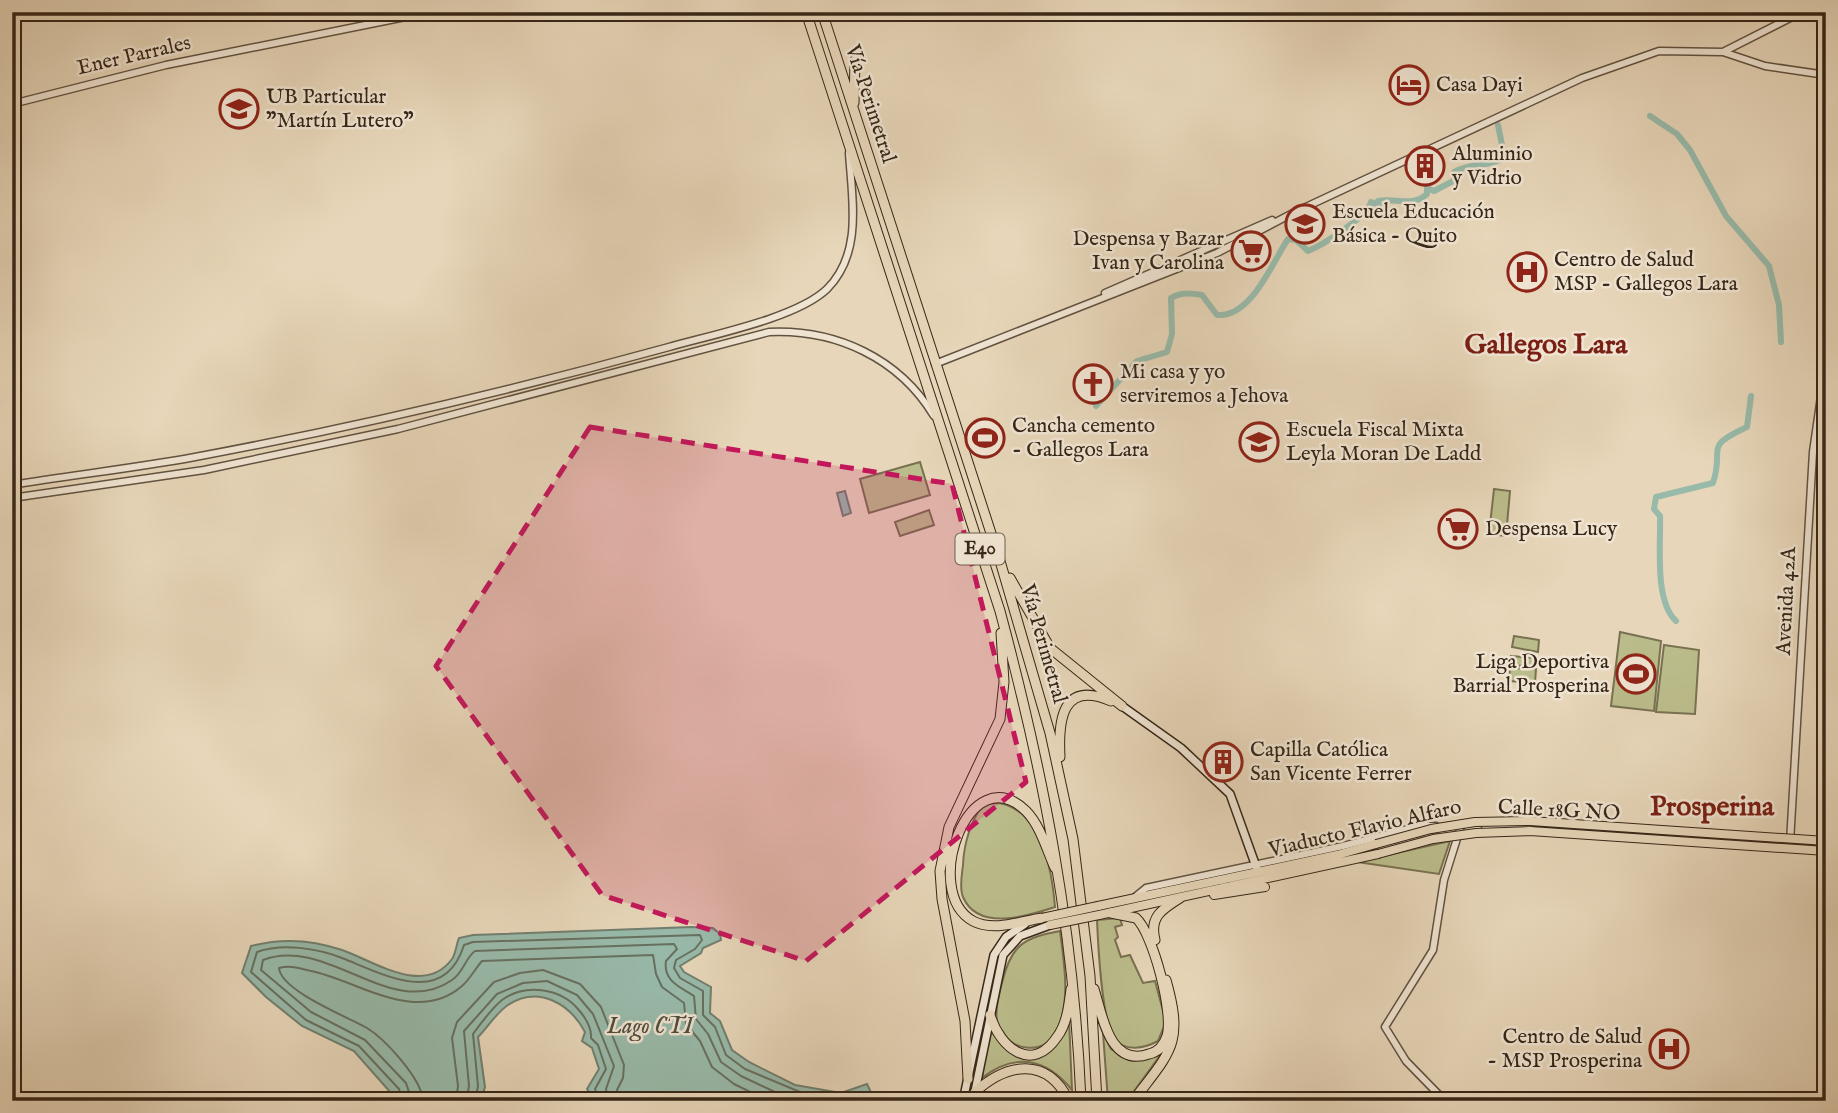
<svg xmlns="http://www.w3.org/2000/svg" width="1838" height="1113" font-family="'IM FELL English',serif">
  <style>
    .park { fill: #bbbc8b; stroke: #787151; stroke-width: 2 }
    .water { fill: #98baaa; stroke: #717f6f; stroke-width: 2 }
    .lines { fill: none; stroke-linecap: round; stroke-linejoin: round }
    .shore { stroke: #677060; stroke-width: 2 }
    .canal { stroke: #98baaa; stroke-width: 6 }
    .tertiary-casing { stroke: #625240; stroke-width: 9 }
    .secondary-casing { stroke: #362617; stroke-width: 10 }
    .primary-casing { stroke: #362617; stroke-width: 10 }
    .trunk-casing { stroke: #362617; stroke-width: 11 }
    .tertiary { stroke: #efe4d2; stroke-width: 6 }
    .secondary { stroke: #efe4d2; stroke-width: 7 }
    .primary { stroke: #e7d6b9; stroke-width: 8 }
    .trunk { stroke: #e7d6b9; stroke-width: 9 }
    .primary-bridge-casing { stroke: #362617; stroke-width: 10; stroke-linecap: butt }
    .primary-bridge { stroke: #e7d6b9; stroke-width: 8 }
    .marked { fill: #c2185b; fill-opacity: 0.2; stroke: #c2185b; stroke-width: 5; stroke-dasharray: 14 9; stroke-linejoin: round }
    .labels { text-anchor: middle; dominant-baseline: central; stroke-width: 5; stroke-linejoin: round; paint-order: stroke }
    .shield { fill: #efe4d2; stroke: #6e5f4f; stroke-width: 2 }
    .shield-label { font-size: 19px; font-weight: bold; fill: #362617 }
    .street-label { font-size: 21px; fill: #362617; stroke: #efe4d2 }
    .poi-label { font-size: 21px; fill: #362617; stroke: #efe4d2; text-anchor: start }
    .water-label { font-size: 23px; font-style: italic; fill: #4e4b3c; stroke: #efe4d2 }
    .district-label { font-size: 28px; font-weight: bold; fill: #7a1f14; stroke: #efe4d2 }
  </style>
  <rect width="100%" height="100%" fill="#e7d6b9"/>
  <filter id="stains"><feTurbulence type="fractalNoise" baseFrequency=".00286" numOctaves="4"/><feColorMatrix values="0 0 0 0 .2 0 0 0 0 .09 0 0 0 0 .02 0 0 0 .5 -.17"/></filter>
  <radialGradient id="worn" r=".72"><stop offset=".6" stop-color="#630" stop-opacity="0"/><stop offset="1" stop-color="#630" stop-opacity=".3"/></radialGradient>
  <path class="park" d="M 920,462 L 930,495 L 869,513 L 860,479 Z
    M 1494,489 L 1510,491 L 1506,536 L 1489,534 Z
    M 929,510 L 934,525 L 900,536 L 895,522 Z
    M 1620,632 L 1661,641 L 1654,711 L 1611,706 Z
    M 1514,636 L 1539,640 L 1538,652 L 1512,647 Z
    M 1664,645 L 1699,650 L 1695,714 L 1656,712 Z
    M 1511,656 L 1535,658 L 1534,667 L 1511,665 Z
    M 1510,668 L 1536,669 L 1535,683 L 1509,681 Z
    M 999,803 C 1042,811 1052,871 1055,907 C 1028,916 978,932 963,897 C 959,887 962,875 963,865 C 964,842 970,823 983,804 Z
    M 1450,841 L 1439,874 L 1357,862 Z
    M 1120,918 L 1122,925 L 1115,927 L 1118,937 L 1115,940 L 1121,957 L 1130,955 L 1143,983 L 1155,981 L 1166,1022 L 1158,1041 C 1145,1048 1125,1053 1114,1038 C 1102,1022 1098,943 1097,920 Z
    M 1060,931 C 1064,962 1070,997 1059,1027 C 1048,1057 1008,1053 998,1025 C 994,1012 999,995 1002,983 C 1011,945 1023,938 1060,931 Z
    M 1069,1019 L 1072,1090 C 1046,1058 1015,1052 982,1078 L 989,1029 L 1008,1050 L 1033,1055 C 1052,1045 1063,1040 1069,1019 Z
    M 1103,1033 L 1111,1049 L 1125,1057 L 1169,1043 L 1127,1101 L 1108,1101 Z"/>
  <path class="water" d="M 845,491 L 851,513 L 843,516 L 837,493 Z
    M 692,927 L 713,928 L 720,934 L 721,940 L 703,948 L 701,953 L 680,966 L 684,972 L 711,987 L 710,1013 L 720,1021 L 732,1050 L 749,1062 L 795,1085 L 841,1093 L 867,1084 L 875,1101 L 595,1101 L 587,1089 L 599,1069 L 592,1048 L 582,1041 L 585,1032 C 570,1004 539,985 508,1005 C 497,1012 487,1028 478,1037 L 485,1087 L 481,1101 L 398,1101 L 354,1051 L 302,1026 L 266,997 L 242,973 L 251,946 C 281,938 313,940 342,950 C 374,961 424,997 452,959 C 456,953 456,945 459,938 L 473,935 Z"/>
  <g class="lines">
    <path class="shore" d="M 403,1101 L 399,1089 L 359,1046 L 306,1020 L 251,972 L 257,952 C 282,943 317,948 342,958 C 383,974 444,1009 464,945 L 473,942 L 700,935 L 702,940 L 695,949 L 676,960 L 674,968 L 680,978 L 703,991 L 703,1015 L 715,1027 L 726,1055 L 745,1069 L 812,1097 L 841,1100 L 863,1093 L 867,1101
      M 412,1101 L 406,1083 L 365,1040 L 311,1012 L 261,970 L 263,960 C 327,935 392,1022 452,980 C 463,973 466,957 475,951 L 674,944 L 677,949 L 666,961 C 663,981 680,987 694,996 L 696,1019 L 708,1034 L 721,1062 L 741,1076 L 794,1101
      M 423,1101 C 422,1079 385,1039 367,1028 C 348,1017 281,991 279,968 C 290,965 300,968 311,971 C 357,980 416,1026 462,986 C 470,979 475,969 482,961 L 653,955 L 656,974 L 662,987 L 684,1003 L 686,1024 L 700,1041 L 712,1067 L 734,1084 L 769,1101
      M 456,1101 L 458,1086 L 452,1038 L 457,1022 L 494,982 L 520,973 L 543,970 L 580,984 L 601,1007 L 624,1065 L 623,1078 L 617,1090 L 619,1101
      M 466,1101 L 469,1086 L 464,1031 L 497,994 L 523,983 L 547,981 L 577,995 L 593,1014 L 614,1066 L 606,1089 L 608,1101
      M 475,1101 L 478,1086 L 473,1034 C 481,1023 491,1009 502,1000 C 525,983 560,988 578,1009 C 585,1017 592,1027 591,1038 L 598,1045 L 606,1069 L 595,1089 L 599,1101"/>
    <path class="canal" d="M 1650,116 L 1677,134 L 1690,150 L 1726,216 L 1769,266 L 1779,305 L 1781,342
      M 1096,406 L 1137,361 L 1167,352 L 1172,334 L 1171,298 C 1181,292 1191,293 1202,295 L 1217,315 C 1251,318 1272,263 1288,239 L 1296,240 L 1308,251 C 1323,245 1368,216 1371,202 L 1379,205 L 1378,201 C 1395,197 1412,208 1427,194 L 1427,188 L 1434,191 L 1455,180 L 1454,172 C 1469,163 1484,167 1500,160 L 1503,150 L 1498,125
      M 1676,621 C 1654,601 1661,544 1660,516 L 1654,509 L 1656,497 L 1713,483 C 1725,446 1702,448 1747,427 L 1751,396"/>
    <g class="tertiary-casing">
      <path id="tertiary" d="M 1723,52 L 1765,66 L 1826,75
        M 12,104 L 166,65 L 430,12
        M 1105,293 L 1272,220
        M 935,364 L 1217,253 L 1293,213 L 1582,78 L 1659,51 L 1723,52 L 1802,12
        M 12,485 C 73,475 135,468 195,457 C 355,427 513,390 669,347 C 711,335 797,318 827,289 C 863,253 852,200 849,153
        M 12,498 L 204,470 L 398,429 L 769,332 C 836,329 899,358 934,416
        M 1485,826 L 1552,826
        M 1604,830 L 1826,846
        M 1790,842 L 1813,452 L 1826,362
        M 1135,897 L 1146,888 L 1343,846 L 1419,826 L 1436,826
        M 1445,1101 L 1406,1061 L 1385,1027 L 1433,950 L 1444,880 L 1461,826"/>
    </g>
    <g class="secondary-casing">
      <path id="secondary" d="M 1122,706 L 1181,748 L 1230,794 L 1258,872
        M 963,1101 L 994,955 L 1006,937 L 1025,924
        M 973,1101 L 1003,955 L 1020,936 L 1050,925"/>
    </g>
    <g class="primary-casing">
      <path id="primary" d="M 1214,895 L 1265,887
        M 1098,906 L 1337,855 L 1376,844
        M 1099,915 L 1378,854"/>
    </g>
    <g class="trunk-casing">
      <path id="trunk" d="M 806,12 L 1000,611 C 1044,775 1074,930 1081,1101
        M 822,12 L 1000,561 L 1050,733 L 1073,839 L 1090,976 L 1097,1101
        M 854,103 L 855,60
        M 1010,578 L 1050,648 L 1122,706
        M 1060,757 C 1058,720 1062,680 1111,701
        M 1042,918 C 1022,921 993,932 973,921 C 920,892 969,755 1026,811 C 1040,825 1047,850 1055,868
        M 1155,940 C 1149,917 1162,909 1180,898
        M 1094,989 C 1102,1014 1109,1068 1149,1054 C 1158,1052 1164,1045 1167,1036 C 1174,1014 1153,933 1136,918 L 1111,913
        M 990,1015 C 1000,1048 1032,1074 1057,1037 C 1067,1024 1069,1005 1071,989
        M 968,1079 L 965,1021 L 942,899 L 940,871 L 949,827 L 1000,719 L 1004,682 L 1001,633
        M 975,1092 C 1007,1063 1047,1056 1069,1101
        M 1133,1101 C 1171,1051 1184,1044 1166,980"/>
    </g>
    <use href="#tertiary" class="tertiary"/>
    <use href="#secondary" class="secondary"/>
    <use href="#primary" class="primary"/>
    <use href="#trunk" class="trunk"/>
    <g class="primary-bridge-casing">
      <path id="primary-bridge" d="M 1376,844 L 1431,829 L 1475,822 L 1530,821 L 1826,841
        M 1378,854 L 1433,839 L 1476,833 L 1530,831 L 1826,851
        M 1042,918 L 1098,906
        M 1050,925 L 1099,915"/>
    </g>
    <use href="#primary-bridge" class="primary-bridge"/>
  </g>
  <path class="marked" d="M 590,427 L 952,484 L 1026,782 L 806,961 L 602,895 L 436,666 Z"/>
  <defs>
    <g id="hotel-ring" transform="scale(2.0125)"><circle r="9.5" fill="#efe4d2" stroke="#8f2418" stroke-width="1.5"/><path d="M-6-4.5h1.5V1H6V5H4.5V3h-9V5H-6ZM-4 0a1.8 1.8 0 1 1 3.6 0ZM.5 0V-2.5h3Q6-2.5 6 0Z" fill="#8f2418"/></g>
    <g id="school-ring" transform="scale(2.0125)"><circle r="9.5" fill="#efe4d2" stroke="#8f2418" stroke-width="1.5"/><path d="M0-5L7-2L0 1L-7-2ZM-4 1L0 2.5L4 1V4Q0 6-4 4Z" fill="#8f2418"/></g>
    <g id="building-ring" transform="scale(2.0125)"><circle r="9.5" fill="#efe4d2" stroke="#8f2418" stroke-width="1.5"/><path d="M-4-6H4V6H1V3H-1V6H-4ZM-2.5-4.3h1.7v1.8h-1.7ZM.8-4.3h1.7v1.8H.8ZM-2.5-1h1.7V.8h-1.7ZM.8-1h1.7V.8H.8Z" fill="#8f2418"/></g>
    <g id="supermarket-ring" transform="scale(2.0125)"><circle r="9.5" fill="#efe4d2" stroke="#8f2418" stroke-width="1.5"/><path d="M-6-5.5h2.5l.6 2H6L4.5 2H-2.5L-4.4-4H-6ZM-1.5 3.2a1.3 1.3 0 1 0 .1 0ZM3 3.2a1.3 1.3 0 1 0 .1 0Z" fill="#8f2418"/></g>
    <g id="hospital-ring" transform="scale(2.0125)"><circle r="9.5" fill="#efe4d2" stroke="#8f2418" stroke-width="1.5"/><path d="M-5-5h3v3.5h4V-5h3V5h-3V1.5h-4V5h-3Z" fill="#8f2418"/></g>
    <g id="church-ring" transform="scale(2.0125)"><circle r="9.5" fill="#efe4d2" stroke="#8f2418" stroke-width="1.5"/><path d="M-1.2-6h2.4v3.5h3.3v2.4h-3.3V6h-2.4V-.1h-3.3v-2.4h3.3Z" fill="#8f2418"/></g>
    <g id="stadium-ring" transform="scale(2.0125)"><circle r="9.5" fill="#efe4d2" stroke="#8f2418" stroke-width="1.5"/><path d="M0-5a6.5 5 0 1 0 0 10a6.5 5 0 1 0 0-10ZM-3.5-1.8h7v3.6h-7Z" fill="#8f2418"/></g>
  </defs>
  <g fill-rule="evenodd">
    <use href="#hotel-ring" x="1409" y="85"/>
    <use href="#school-ring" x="239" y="109"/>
    <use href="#building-ring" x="1425" y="166"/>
    <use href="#school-ring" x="1305" y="224"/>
    <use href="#supermarket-ring" x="1251" y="251"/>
    <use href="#hospital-ring" x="1527" y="272"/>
    <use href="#church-ring" x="1093" y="384"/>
    <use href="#stadium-ring" x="985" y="438"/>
    <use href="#school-ring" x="1259" y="442"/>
    <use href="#supermarket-ring" x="1458" y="529"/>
    <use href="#stadium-ring" x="1636" y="674"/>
    <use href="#building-ring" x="1223" y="762"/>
    <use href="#hospital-ring" x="1669" y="1049"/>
  </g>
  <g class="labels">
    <rect class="shield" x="955.5" y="533.5" width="49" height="31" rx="5"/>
    <g class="shield-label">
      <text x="980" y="549">E40</text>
    </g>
    <g class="street-label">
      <text transform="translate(134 56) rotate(-13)">Ener Parrales</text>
      <text transform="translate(870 104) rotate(72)">Vía Perimetral</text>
      <text transform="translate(1787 601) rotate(-87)">Avenida 42A</text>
      <text transform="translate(1043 644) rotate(74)">Vía Perimetral</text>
      <text transform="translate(1559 811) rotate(3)">Calle 18G NO</text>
      <text transform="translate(1365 829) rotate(-13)">Viaducto Flavio Alfaro</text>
    </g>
    <g class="poi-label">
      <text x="1436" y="85">Casa Dayi</text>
      <text x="266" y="97">UB Particular<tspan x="266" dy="24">"Martín Lutero"</tspan></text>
      <text x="1452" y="154">Aluminio<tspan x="1452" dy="24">y Vidrio</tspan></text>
      <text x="1332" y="212">Escuela Educación<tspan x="1332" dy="24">Básica - Quito</tspan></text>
      <text x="1224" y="239" text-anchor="end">Despensa y Bazar<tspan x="1224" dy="24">Ivan y Carolina</tspan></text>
      <text x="1554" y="260">Centro de Salud<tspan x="1554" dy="24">MSP - Gallegos Lara</tspan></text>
      <text x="1120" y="372">Mi casa y yo<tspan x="1120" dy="24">serviremos a Jehova</tspan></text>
      <text x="1012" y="426">Cancha cemento<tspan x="1012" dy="24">- Gallegos Lara</tspan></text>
      <text x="1286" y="430">Escuela Fiscal Mixta<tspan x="1286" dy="24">Leyla Moran De Ladd</tspan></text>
      <text x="1485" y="529">Despensa Lucy</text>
      <text x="1609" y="662" text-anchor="end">Liga Deportiva<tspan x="1609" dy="24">Barrial Prosperina</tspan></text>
      <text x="1250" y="750">Capilla Católica<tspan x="1250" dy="24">San Vicente Ferrer</tspan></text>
      <text x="1642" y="1037" text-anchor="end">Centro de Salud<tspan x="1642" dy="24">- MSP Prosperina</tspan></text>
    </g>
    <g class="water-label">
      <text x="650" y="1026">Lago CTI</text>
    </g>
    <g class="district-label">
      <text x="1546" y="345">Gallegos Lara</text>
      <text x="1712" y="807">Prosperina</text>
    </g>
  </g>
  <rect width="1838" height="1113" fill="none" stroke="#e7d6b9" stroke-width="42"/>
  <rect x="14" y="14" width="1810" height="1085" fill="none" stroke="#362617" stroke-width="3.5"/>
  <rect x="21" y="21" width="1796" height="1071" fill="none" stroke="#362617" stroke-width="2"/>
  <rect width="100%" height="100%" filter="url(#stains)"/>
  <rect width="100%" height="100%" fill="url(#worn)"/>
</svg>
